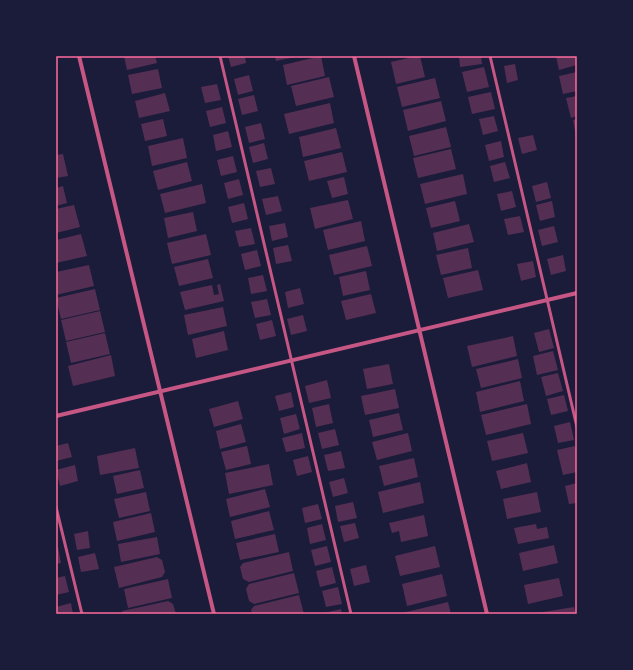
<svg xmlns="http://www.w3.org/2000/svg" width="633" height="670" font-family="Mulish,sans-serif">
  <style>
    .building { fill: #542f53 }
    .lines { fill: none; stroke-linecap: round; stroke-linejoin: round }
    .service { stroke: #c65784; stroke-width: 3 }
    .minor { stroke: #c65784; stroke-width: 4 }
    .neatline { fill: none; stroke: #ff6b9d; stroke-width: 1.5 }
  </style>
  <rect width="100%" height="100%" fill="#1b1b3a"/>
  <path class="building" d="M 124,56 L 155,56 L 157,63 L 127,70 Z
    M 228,56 L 245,56 L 246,63 L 231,67 Z
    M 275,56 L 295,56 L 295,57 L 276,61 Z
    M 321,56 L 325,76 L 287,85 L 283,65 Z
    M 417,56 L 420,56 L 425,77 L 396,84 L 391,62 Z
    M 459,56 L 481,56 L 482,64 L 460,67 Z
    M 556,56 L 577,56 L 577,65 L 559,70 Z
    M 515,64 L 518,80 L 507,83 L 504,66 Z
    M 484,67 L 489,87 L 467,92 L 462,72 Z
    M 158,69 L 162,88 L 132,94 L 128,75 Z
    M 577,72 L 577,91 L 563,94 L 559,76 Z
    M 249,75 L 253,91 L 238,95 L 234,79 Z
    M 329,77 L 334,97 L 296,106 L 291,86 Z
    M 435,78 L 440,98 L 402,107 L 397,87 Z
    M 217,84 L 221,100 L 205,103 L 201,87 Z
    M 491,92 L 495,109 L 472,114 L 468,97 Z
    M 165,93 L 170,111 L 139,118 L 135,101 Z
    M 254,95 L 258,111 L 242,115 L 238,99 Z
    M 577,96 L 577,116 L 571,118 L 566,98 Z
    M 441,101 L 446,121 L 408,131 L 403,110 Z
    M 330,103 L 334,123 L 289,134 L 284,114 Z
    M 222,107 L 226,123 L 210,127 L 206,111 Z
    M 494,116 L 498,131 L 483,135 L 479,119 Z
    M 163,119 L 167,136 L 145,141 L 141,124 Z
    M 577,119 L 577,136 L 576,136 L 573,120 Z
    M 261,123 L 265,139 L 249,143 L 245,127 Z
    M 446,127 L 451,147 L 414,156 L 409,136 Z
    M 336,128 L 341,148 L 303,157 L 299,137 Z
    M 228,131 L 232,147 L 216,151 L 213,135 Z
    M 533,135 L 537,150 L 522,154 L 518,138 Z
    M 183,138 L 187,158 L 152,166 L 148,146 Z
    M 501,141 L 504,157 L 489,161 L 485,145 Z
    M 264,143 L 268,159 L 253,163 L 249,147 Z
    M 451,149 L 456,169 L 418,178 L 413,158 Z
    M 342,152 L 347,172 L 309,181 L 304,161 Z
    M 63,154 L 68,176 L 56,178 L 56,155 Z
    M 233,156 L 237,172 L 221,176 L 217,160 Z
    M 187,162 L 192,181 L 158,190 L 153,171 Z
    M 505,162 L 510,178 L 494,182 L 490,166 Z
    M 271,168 L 275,184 L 260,187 L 256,171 Z
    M 463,174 L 467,194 L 425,204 L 420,184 Z
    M 344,177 L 348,194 L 332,198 L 327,181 Z
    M 239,179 L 243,195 L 228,199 L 224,183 Z
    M 547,182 L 551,198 L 536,202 L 532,186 Z
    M 202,184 L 206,203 L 165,213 L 160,194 Z
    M 63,186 L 67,203 L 56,206 L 56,188 Z
    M 512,191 L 516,207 L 501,211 L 497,194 Z
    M 278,196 L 282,211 L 266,215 L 262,199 Z
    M 348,200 L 353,219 L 315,229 L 310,208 Z
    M 455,201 L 460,221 L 431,228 L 426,208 Z
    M 552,201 L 555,217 L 540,221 L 536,205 Z
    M 244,203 L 248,219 L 232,223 L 228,207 Z
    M 74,205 L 80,227 L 56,233 L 56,209 Z
    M 193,212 L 197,231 L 168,238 L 164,218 Z
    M 520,216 L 524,232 L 508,235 L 504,219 Z
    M 361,221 L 365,241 L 328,250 L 323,230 Z
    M 285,223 L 288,237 L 272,241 L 269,226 Z
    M 469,224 L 474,242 L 437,251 L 433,233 Z
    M 554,226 L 558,242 L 542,246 L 538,230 Z
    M 251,228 L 255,244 L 239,247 L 235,231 Z
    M 81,234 L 87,256 L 56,263 L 56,240 Z
    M 206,234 L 211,255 L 172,264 L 167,243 Z
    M 288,245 L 292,261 L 276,264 L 273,248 Z
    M 367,246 L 372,266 L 334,275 L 329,255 Z
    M 468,248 L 472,268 L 441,275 L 436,255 Z
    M 257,250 L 261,266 L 245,270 L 241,254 Z
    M 563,255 L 566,271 L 551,275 L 547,259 Z
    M 208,259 L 213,278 L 179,286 L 174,267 Z
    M 533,261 L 536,277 L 521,281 L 517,264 Z
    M 89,265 L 94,286 L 56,295 L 56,272 Z
    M 478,270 L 483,290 L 448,298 L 443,278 Z
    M 366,271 L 370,290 L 343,296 L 339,277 Z
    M 263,275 L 267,291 L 251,294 L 248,278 Z
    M 220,284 L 224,301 L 185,310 L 180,292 L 212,285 L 214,295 L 219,294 L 217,285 Z
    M 300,288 L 304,304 L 288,308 L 285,292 Z
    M 95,289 L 100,310 L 61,319 L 56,298 Z
    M 371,294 L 376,313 L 346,320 L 341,301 Z
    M 267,299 L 271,315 L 255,318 L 251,302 Z
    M 223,307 L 227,326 L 188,335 L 184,315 Z
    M 100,311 L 105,332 L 66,341 L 61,320 Z
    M 303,315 L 307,331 L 291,335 L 287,319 Z
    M 272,320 L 276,336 L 260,340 L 256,324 Z
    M 549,329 L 554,348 L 539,352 L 534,333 Z
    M 224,331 L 228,350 L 196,358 L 192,339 Z
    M 105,333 L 110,354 L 71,363 L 66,342 Z
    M 513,336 L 517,356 L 472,367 L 467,346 Z
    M 553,351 L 558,370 L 537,375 L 533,356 Z
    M 111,355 L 115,376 L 73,386 L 68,366 Z
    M 518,359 L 522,378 L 481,388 L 476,369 Z
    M 389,364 L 393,384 L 367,389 L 363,369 Z
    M 558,373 L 563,391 L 546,396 L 541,377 Z
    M 327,380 L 331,398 L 309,403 L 305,386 Z
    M 520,381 L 524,401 L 480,412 L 476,392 Z
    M 395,389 L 399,408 L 365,415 L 361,396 Z
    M 291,392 L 294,407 L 279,411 L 275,396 Z
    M 564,395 L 568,411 L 551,415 L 547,399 Z
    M 238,401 L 243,419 L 214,427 L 209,409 Z
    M 329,404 L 333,423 L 316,427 L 312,408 Z
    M 527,404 L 531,424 L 486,435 L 481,415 Z
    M 399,413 L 403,430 L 373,437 L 369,420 Z
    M 296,414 L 300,429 L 284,434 L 280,418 Z
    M 570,422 L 574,440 L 558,443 L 554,426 Z
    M 241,424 L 246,442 L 220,449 L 216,431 Z
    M 335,429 L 339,445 L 322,449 L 318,433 Z
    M 302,433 L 305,448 L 286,452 L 282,438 Z
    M 408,433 L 412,451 L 377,460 L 372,442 Z
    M 523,433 L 528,453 L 492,461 L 487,441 Z
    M 68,443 L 72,457 L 56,461 L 56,446 Z
    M 247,446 L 251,464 L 226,470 L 221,452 Z
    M 575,446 L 577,453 L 577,472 L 563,475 L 557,450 Z
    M 135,448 L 139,468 L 100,475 L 97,456 Z
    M 341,451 L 345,468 L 328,471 L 324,455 Z
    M 308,456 L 312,472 L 297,476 L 293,460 Z
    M 414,458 L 418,477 L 384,486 L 379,466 Z
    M 527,463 L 531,482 L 501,489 L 496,471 Z
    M 269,464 L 273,485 L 229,494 L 225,473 Z
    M 75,465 L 78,481 L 60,486 L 56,470 Z
    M 140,470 L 144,488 L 117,494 L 113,476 Z
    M 344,478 L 348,493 L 333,497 L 329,482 Z
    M 420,482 L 424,503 L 383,513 L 378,492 Z
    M 577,483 L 577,503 L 569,504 L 565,486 Z
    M 265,489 L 270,507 L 230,517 L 226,499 Z
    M 146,492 L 150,511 L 119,518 L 114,499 Z
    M 537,492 L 541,512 L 507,519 L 503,499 Z
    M 353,502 L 357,518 L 338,522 L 335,506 Z
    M 318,504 L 322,519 L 305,523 L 302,508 Z
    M 269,511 L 274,530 L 235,539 L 231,521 Z
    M 151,513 L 155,532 L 117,541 L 113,522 Z
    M 424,515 L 428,536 L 401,542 L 399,531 L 392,533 L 389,523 Z
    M 355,523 L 359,538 L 344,542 L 340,526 Z
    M 322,524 L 326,540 L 310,544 L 307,528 Z
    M 536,524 L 537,529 L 547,527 L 549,538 L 518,544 L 514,528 Z
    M 88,531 L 90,548 L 77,550 L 74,534 Z
    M 275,534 L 279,552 L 240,560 L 236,543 Z
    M 157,537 L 160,554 L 121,562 L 118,544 Z
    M 554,545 L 558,563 L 523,571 L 519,553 Z
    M 327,546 L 331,562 L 315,566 L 311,550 Z
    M 435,546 L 440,567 L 400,576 L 395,556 Z
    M 56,547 L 58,547 L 61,563 L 56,564 Z
    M 289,552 L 293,571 L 249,582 L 243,579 L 240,567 L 243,563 Z
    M 95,553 L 99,569 L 81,572 L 78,557 Z
    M 157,557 L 162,560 L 165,572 L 162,577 L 119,588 L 114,567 Z
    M 366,565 L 370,582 L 354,586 L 350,569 Z
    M 332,567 L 336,583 L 320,587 L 316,571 Z
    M 294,573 L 299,593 L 254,604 L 249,601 L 246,589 L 249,584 Z
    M 442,574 L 447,596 L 407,606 L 402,584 Z
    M 65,576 L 69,592 L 56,595 L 56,578 Z
    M 559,578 L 563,596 L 528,604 L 524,585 Z
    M 168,579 L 172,598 L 128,608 L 124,589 Z
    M 338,587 L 342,604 L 326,607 L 322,591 Z
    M 299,595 L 304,614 L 252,614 L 251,610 L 254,606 Z
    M 168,601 L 173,604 L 176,614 L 123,614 L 122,611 Z
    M 448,602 L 451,614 L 402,614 L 402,613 Z
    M 71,603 L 73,614 L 56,614 L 56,607 Z
    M 574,607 L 576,614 L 537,614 L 537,613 Z
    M 341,609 L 342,614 L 324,614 L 324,613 Z"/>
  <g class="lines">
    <path class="service" d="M 220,56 L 351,614
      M 490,56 L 577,427
      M 56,507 L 82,614"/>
    <path class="minor" d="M 79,56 L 214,614
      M 354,56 L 487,614
      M 56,416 L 577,293"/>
  </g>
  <rect width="633" height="670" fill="none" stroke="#1b1b3a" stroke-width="114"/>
  <rect x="57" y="57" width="519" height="556" class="neatline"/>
</svg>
